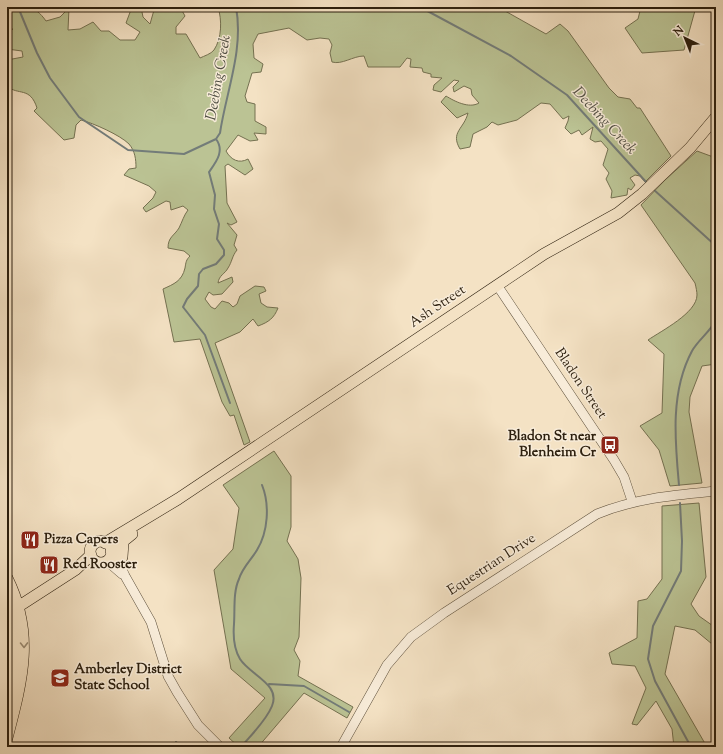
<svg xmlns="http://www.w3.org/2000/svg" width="723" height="754" font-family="'Sorts Mill Goudy',serif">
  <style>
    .green { fill: #bbc394; stroke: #747151 }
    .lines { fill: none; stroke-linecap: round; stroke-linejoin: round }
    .stream { stroke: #737c79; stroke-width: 2 }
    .minor-casing { stroke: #5e503c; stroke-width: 10 }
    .major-casing { stroke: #2c1f0e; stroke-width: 12 }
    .minor { stroke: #f8ecd9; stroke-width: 9 }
    .major { stroke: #f4e2c4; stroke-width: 11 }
    .oneway { stroke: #9a8a72 }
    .labels { text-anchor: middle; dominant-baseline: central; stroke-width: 3; stroke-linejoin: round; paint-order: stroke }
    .street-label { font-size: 14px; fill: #2c1f0e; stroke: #f8ecd9 }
    .poi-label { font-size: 14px; font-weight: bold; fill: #2c1f0e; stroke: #f8ecd9; text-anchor: start }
    .water-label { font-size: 15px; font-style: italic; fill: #4f4e43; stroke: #f8ecd9 }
  </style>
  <rect width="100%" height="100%" fill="#f4e2c4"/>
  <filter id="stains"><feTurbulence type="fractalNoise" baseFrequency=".005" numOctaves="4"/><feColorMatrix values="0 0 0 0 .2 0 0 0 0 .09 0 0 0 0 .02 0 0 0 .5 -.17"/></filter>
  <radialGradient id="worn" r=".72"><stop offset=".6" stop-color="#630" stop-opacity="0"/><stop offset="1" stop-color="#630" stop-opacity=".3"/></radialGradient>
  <path class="green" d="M 7,7 C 26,7 34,4 46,21 L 60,17 L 69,8 L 68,30 L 80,29 L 93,22 L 101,31 L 109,31 L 120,40 L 135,40 L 140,32 L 126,23 L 132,7 L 141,7 L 143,17 L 150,24 L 154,10 L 169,11 L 167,7 L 180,7 L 185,16 L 176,27 L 176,34 L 186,34 L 200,58 C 204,56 211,54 214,50 C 222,38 222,20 218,7 L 498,7 L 546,34 L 560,24 L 568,31 L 609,88 L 618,97 L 630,99 L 637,108 L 640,108 L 671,156 L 645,182 L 640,176 L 635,175 L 630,178 L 635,185 L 631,190 L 628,188 L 627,195 L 611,198 L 612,191 L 606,179 L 609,173 L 603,165 L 608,149 L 601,141 L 595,142 L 590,139 L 593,127 L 582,135 L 579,130 L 571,134 L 565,128 L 568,121 L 569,116 L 563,119 L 550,104 L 541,103 L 517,120 L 498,125 L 492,122 L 487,127 L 473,134 L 470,147 L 460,149 C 450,132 464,129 468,113 L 457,118 L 441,102 L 446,96 C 454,101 469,109 479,103 L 472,95 L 471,89 L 464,86 L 454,92 L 453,87 L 459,81 L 454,80 L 441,92 L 433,90 L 434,85 L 442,78 L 431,77 L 431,74 L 423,72 L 422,68 L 410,67 L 411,59 L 407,58 L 400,67 L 368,67 L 364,56 C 353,56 342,65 332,62 L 330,53 L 332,45 L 329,39 L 320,38 L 307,40 L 289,28 L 258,34 L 253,44 L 254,58 L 263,64 L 261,72 L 252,73 L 245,96 L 247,102 L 255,104 L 255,121 L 266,127 L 266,134 L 254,133 L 258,140 L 250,141 L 238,135 L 226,151 C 231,160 239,164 248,159 L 253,169 L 245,175 L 228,164 L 225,166 L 227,203 L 237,222 L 231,225 L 227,223 L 237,235 L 234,245 L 237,250 C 232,256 232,262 228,268 C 225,274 219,275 218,283 L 232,277 L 233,282 L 222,294 L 213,295 L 209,292 L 205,299 L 211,307 L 215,309 L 222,301 L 229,303 L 233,307 L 237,304 L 240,296 L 255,286 L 264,287 L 266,291 L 259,294 L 261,303 L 267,307 L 278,308 C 274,318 269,322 258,326 L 253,319 L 240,332 L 215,343 L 250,442 L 244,445 L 234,415 L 230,416 L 222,402 L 200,339 L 174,342 L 163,289 C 174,284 182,281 185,268 C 186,262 186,260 190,256 L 184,251 L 168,248 C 168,237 174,236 179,228 C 182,222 184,215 188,210 L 183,206 L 171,210 L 170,202 L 166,201 L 146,212 L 143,208 L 153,198 L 156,192 L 149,186 L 124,175 L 129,169 L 136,168 C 136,159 135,151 129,144 C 120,135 93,123 81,120 L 76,125 L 74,138 L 64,140 L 34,111 L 37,108 C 30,86 18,96 7,86 L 7,60 L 23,57 L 22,51 L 7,49 L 7,35 L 13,29 L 7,28 Z
    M 641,7 L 696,7 L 684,50 L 642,53 L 625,28 L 638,19 Z
    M 697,151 L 716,158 L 716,364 L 702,366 L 690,397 L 689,412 L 702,483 L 670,486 L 659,450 L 640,426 L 662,413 L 664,354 L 648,340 C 661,331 697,313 697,295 C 697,292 696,287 695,283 L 641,205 L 665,180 Z
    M 274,451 L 291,476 L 291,527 L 287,541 L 298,559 L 301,578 L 299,637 L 294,650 L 300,661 L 298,676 L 353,707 L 347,718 L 304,693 L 258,747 L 239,747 L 229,738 L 265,698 L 231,669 L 214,570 L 233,549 L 239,508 L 223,485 Z
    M 699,503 L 706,577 L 691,604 L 699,616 L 716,628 L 716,636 L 712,644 L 695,630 L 675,626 L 665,674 L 707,747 L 674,747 L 672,729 L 656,701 L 637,725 L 632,724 L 646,688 L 635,666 L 612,664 L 609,653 L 637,638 L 638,601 L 647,599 L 662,579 L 662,506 Z"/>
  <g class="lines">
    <path class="stream" d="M 18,7 L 37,53 L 50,78 L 79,117 L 128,150 L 184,154 L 216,139 L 220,133 C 226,92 244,50 236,7
      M 420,7 L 511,56 L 567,95 L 647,183
      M 216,139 C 225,151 216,162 209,172 L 215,195 L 214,209 L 219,224 L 217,239 L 224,250 L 224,255 L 216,264 L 203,269 L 199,274 L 198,286 L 187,299 L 183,307 L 205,335 L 230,403
      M 653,189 L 716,246
      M 679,485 C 675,441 670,392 692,351 C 698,340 710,332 716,320
      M 680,503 L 682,541 L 681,571 L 653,626 L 648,659 L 655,681 L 691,747
      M 269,684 L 304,686 L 349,712
      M 176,742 L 181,747
      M 241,747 C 251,735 266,721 272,706 C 281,684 250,675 240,659 C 234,649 233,636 234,624 C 235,609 233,592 239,579 C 242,568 251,560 257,550 C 268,532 270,505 262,485"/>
    <g class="minor-casing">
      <path id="minor" d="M 497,285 L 614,460 L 624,477 L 632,501
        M 111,554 L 119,563 L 125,576 L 151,622 L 168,676 L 177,692 L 198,725 L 220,747
        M 107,561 L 122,574
        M 341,747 L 387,665 L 411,637 L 444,613 L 597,514 C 636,498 675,495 716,491"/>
    </g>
    <g class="major-casing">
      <path id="major" d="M90 552a11 11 0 1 1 22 0a11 11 0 1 1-22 0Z
        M 105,543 L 178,499 L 544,254 L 618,213 L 642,194 L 690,148 L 716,117
        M 111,551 L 132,534
        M 119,563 L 122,557 L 123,542
        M 7,578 C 35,634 22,681 7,738
        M 7,597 C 18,631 14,662 7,697
        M 13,610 L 75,570 L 91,555"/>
    </g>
    <use href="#minor" class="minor"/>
    <use href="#major" class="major"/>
  </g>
  <defs><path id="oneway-chevron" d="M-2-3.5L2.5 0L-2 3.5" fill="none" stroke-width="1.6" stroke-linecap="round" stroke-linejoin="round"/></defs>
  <use class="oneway" href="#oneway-chevron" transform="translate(24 645) rotate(89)"/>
  <defs>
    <g id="bus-square" transform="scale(1)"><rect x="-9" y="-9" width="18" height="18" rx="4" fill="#8f2418" stroke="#f8ecd9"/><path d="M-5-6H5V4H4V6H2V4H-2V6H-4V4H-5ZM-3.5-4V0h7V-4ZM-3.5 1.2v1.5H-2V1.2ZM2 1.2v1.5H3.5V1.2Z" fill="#fff"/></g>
    <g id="restaurant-square" transform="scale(1)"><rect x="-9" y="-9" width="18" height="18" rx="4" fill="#8f2418" stroke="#f8ecd9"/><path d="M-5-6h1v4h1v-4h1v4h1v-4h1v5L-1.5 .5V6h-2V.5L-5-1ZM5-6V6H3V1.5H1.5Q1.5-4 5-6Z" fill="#fff"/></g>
    <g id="school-square" transform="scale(1)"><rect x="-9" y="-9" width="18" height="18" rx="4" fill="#8f2418" stroke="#f8ecd9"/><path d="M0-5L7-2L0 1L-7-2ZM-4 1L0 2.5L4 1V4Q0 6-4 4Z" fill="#fff"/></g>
  </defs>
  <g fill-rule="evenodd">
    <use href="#bus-square" x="610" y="445"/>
    <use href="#restaurant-square" x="30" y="540"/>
    <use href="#restaurant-square" x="49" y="565"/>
    <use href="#school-square" x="60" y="678"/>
  </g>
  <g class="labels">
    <g class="street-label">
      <text transform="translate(438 307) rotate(-34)">Ash Street</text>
      <text transform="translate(580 384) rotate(56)">Bladon Street</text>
      <text transform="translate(492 565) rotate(-33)">Equestrian Drive</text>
    </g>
    <g class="poi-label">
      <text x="596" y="437" text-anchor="end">Bladon St near<tspan x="596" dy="16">Blenheim Cr</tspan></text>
      <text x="44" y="540">Pizza Capers</text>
      <text x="63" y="565">Red Rooster</text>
      <text x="74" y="670">Amberley District<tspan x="74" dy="16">State School</tspan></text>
    </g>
    <g class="water-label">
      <text transform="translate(219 78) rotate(-80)">Deebing Creek</text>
      <text transform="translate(604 121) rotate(47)">Deebing Creek</text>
    </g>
  </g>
  <rect width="723" height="754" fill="none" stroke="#f4e2c4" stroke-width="24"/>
  <rect x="8" y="8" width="707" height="738" fill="none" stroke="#2c1f0e" stroke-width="2"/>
  <rect x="12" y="12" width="699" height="730" fill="none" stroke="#2c1f0e"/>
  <g transform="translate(685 38) rotate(317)" stroke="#f8ecd9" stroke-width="3" paint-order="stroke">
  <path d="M0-3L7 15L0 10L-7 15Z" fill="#2c1f0e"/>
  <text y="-6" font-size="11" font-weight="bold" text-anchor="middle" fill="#2c1f0e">N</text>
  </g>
  <rect width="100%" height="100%" filter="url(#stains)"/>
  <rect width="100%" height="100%" fill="url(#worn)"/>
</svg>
